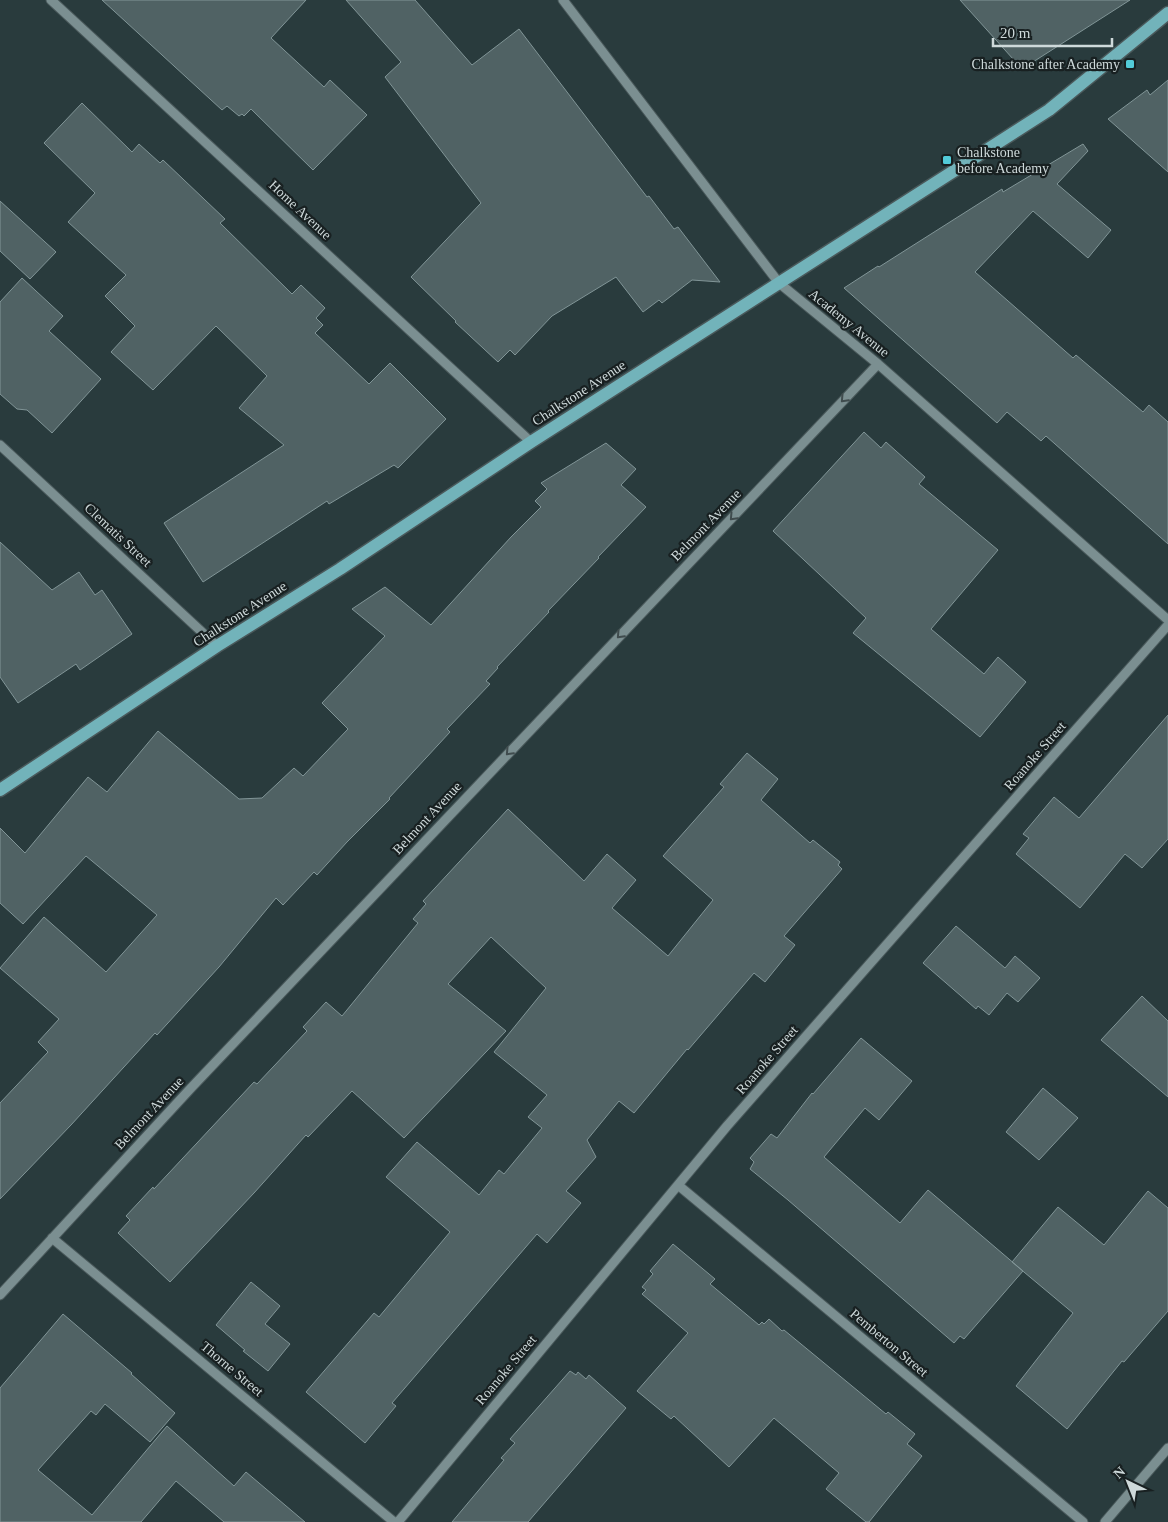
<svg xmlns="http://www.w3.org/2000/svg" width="1168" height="1522" font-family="Georgia,serif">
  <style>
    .building { fill: #506264; stroke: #819597 }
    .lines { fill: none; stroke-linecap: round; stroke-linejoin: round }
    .minor-casing { stroke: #4a595b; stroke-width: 11 }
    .major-casing { stroke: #4a595b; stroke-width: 15 }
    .minor { stroke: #7b8f91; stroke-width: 9 }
    .major { stroke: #72b3ba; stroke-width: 12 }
    .oneway { stroke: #404c4e }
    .poi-dot { fill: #52cbd8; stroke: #182021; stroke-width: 2 }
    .labels { text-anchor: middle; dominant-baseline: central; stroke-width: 4.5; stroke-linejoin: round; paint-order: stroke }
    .poi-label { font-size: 14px; fill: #ced9da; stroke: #182021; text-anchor: end }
    .street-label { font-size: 14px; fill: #ced9da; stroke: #182021 }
  </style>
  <rect width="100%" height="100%" fill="#293b3d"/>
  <path class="building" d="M 102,0 L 306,0 L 271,38 L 324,87 L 330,80 L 367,115 L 313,170 L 251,109 L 244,116 L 242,114 L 239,116 L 227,106 L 222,110 Z
    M 346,0 L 415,0 L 472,65 L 519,29 L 647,197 L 649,196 L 674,229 L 678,227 L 720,282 L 692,280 L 662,303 L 659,300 L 643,312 L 616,277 L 552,316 L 515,355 L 510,350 L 498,362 L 455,322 L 456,321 L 411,277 L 481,203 L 385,77 L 401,62 Z
    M 960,0 L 1130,0 L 1022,69 Z
    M 1168,80 L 1168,172 L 1108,119 L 1147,90 L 1150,95 Z
    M 82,103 L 132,152 L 139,144 L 160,163 L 163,160 L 225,219 L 220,223 L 292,294 L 301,285 L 325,308 L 316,318 L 323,325 L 315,333 L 369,384 L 390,363 L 446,419 L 398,468 L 394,465 L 329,504 L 327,501 L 203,582 L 164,523 L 284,445 L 239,408 L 267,376 L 216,326 L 153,390 L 111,352 L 135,326 L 105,296 L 126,275 L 68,222 L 95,193 L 44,143 Z
    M 1083,144 L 1088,151 L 1057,184 L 1111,230 L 1088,258 L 1033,211 L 975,272 L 1073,358 L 1076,355 L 1143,412 L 1149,405 L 1168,422 L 1168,544 L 1046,436 L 1041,441 L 1007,412 L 997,423 L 844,288 L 878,266 L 879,267 L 1002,189 L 1003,192 Z
    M 0,201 L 56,252 L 30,279 L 0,251 Z
    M 22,278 L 63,316 L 49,331 L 101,379 L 52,433 L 27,410 L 17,409 L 0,394 L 0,302 Z
    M 864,432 L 881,448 L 886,442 L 925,477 L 919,484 L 998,550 L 931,629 L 984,674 L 998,657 L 1026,682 L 980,737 L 853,633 L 866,618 L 773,531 Z
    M 606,443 L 636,469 L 621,485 L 646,507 L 598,557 L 599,558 L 548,611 L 549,612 L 497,667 L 498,668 L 486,681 L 490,684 L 447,729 L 450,732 L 389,798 L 390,799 L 347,842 L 317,875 L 314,872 L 283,905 L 276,898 L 219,967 L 157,1035 L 155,1033 L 71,1125 L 0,1199 L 0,1103 L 48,1052 L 38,1042 L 59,1019 L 0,968 L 44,917 L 106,972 L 157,915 L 86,856 L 23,924 L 0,903 L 0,828 L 25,853 L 88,777 L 107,792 L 158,731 L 239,799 L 262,798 L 294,768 L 303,776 L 348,729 L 322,703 L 385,636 L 352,609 L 385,587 L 431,625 L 511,537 L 541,507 L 535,501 L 547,489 L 541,483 Z
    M 0,542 L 52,590 L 79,572 L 95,595 L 102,590 L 132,634 L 80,670 L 76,664 L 18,703 L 0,677 Z
    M 1168,715 L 1168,839 L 1142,868 L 1125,854 L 1080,908 L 1016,854 L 1029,838 L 1023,834 L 1054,797 L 1079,818 Z
    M 747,753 L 778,779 L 761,800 L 810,843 L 813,840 L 840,862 L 838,865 L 842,869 L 784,936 L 795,945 L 765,982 L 754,973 L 688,1050 L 687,1049 L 634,1113 L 619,1101 L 587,1140 L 596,1157 L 566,1191 L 581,1203 L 547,1243 L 537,1234 L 392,1403 L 396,1406 L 365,1443 L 306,1392 L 374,1313 L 379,1317 L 450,1232 L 386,1177 L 417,1142 L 479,1195 L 499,1170 L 504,1174 L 542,1128 L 528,1117 L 547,1095 L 494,1052 L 546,988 L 491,937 L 448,984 L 506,1031 L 404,1138 L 352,1091 L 308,1137 L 306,1135 L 254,1193 L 170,1282 L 118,1233 L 130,1220 L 126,1216 L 153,1187 L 154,1189 L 254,1082 L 257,1084 L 307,1031 L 303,1027 L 326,1002 L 342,1016 L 418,923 L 413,919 L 426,904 L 423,901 L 508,809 L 584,881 L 607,854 L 636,880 L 612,908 L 668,956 L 713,900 L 663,856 L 724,787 L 720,784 Z
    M 956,926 L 1005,968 L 1015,956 L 1040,978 L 1018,1002 L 1007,993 L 989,1015 L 978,1006 L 976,1009 L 923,963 Z
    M 1142,996 L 1168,1021 L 1168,1097 L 1101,1040 Z
    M 861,1038 L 912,1081 L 879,1120 L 865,1108 L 824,1157 L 900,1223 L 928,1190 L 1023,1271 L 964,1339 L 960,1336 L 954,1343 L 788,1200 L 750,1169 L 754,1162 L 750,1158 L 771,1134 L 777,1138 L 812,1093 L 813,1094 Z
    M 1043,1088 L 1078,1118 L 1039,1160 L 1006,1132 Z
    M 1148,1191 L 1168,1208 L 1168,1311 L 1124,1362 L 1122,1361 L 1067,1429 L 1016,1386 L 1073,1313 L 1012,1262 L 1058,1207 L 1104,1245 Z
    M 673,1244 L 715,1279 L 710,1284 L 759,1325 L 762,1322 L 764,1324 L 769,1319 L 782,1331 L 784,1330 L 886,1414 L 888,1412 L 915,1434 L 907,1444 L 922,1456 L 869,1522 L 866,1522 L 826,1489 L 839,1473 L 774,1418 L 729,1467 L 674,1416 L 671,1419 L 637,1391 L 688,1333 L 642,1294 L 646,1290 L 642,1287 L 653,1274 L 650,1271 Z
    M 251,1282 L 280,1306 L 265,1324 L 290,1344 L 268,1371 L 243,1351 L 245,1350 L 216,1325 Z
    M 63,1314 L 132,1373 L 131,1374 L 175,1413 L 150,1442 L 105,1404 L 96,1415 L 91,1411 L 38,1470 L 92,1515 L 167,1426 L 234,1486 L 246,1472 L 305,1522 L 224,1522 L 176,1481 L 141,1522 L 0,1522 L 0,1388 Z
    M 570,1371 L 576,1375 L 578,1372 L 586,1379 L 589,1375 L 626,1408 L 528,1522 L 452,1522 L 504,1460 L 501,1458 L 515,1443 L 510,1439 Z"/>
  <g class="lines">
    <g class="minor-casing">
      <path id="minor" d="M 51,0 L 531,442
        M 563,0 L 779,283 L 878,364 L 1168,620
        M 0,445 L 217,646
        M 678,1185 L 1083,1522
        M 52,1238 L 394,1522
        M 0,1295 L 191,1088 L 878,364
        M 398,1522 L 727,1126 L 1168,625
        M 1105,1522 L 1168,1448"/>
    </g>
    <g class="major-casing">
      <path id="major" d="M 0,790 L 217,646 L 340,569 L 531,442 L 1049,110 L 1168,13"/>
    </g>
    <use href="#minor" class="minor"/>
    <use href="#major" class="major"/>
  </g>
  <defs><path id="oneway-chevron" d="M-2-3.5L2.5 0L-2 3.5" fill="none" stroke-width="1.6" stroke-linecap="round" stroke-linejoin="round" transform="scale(1.25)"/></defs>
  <g class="oneway">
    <use href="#oneway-chevron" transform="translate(844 399) rotate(133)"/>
    <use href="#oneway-chevron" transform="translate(733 517) rotate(133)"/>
    <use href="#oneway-chevron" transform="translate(620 635) rotate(133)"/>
    <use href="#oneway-chevron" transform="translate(509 752) rotate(133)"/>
  </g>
  <g class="poi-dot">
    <rect x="1125" y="59" width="10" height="10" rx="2.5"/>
    <rect x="942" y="155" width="10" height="10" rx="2.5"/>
  </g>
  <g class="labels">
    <g class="poi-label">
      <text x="1120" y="64">Chalkstone after Academy</text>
      <text x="957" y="152" text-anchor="start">Chalkstone<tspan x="957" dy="16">before Academy</tspan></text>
    </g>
    <g class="street-label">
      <text transform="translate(300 210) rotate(43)">Home Avenue</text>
      <text transform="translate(849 323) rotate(39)">Academy Avenue</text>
      <text transform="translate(579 393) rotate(-33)">Chalkstone Avenue</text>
      <text transform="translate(706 525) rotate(-46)">Belmont Avenue</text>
      <text transform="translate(118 535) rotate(43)">Clematis Street</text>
      <text transform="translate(240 614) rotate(-33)">Chalkstone Avenue</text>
      <text transform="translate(1035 756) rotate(-49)">Roanoke Street</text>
      <text transform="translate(427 818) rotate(-47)">Belmont Avenue</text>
      <text transform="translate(767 1060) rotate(-49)">Roanoke Street</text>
      <text transform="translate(149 1113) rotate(-47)">Belmont Avenue</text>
      <text transform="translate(889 1343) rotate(40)">Pemberton Street</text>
      <text transform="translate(232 1369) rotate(40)">Thorne Street</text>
      <text transform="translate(506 1370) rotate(-50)">Roanoke Street</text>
    </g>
  </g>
  <g transform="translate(1128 1482) rotate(317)" stroke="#182021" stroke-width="4" paint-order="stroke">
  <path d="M0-4L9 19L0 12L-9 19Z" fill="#ced9da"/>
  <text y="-8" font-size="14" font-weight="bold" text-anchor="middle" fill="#ced9da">N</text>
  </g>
  <path d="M993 38v8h119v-8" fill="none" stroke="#ced9da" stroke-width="2.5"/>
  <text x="1000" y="38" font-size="15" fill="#ced9da" stroke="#182021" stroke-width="4" paint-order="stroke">20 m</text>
</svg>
